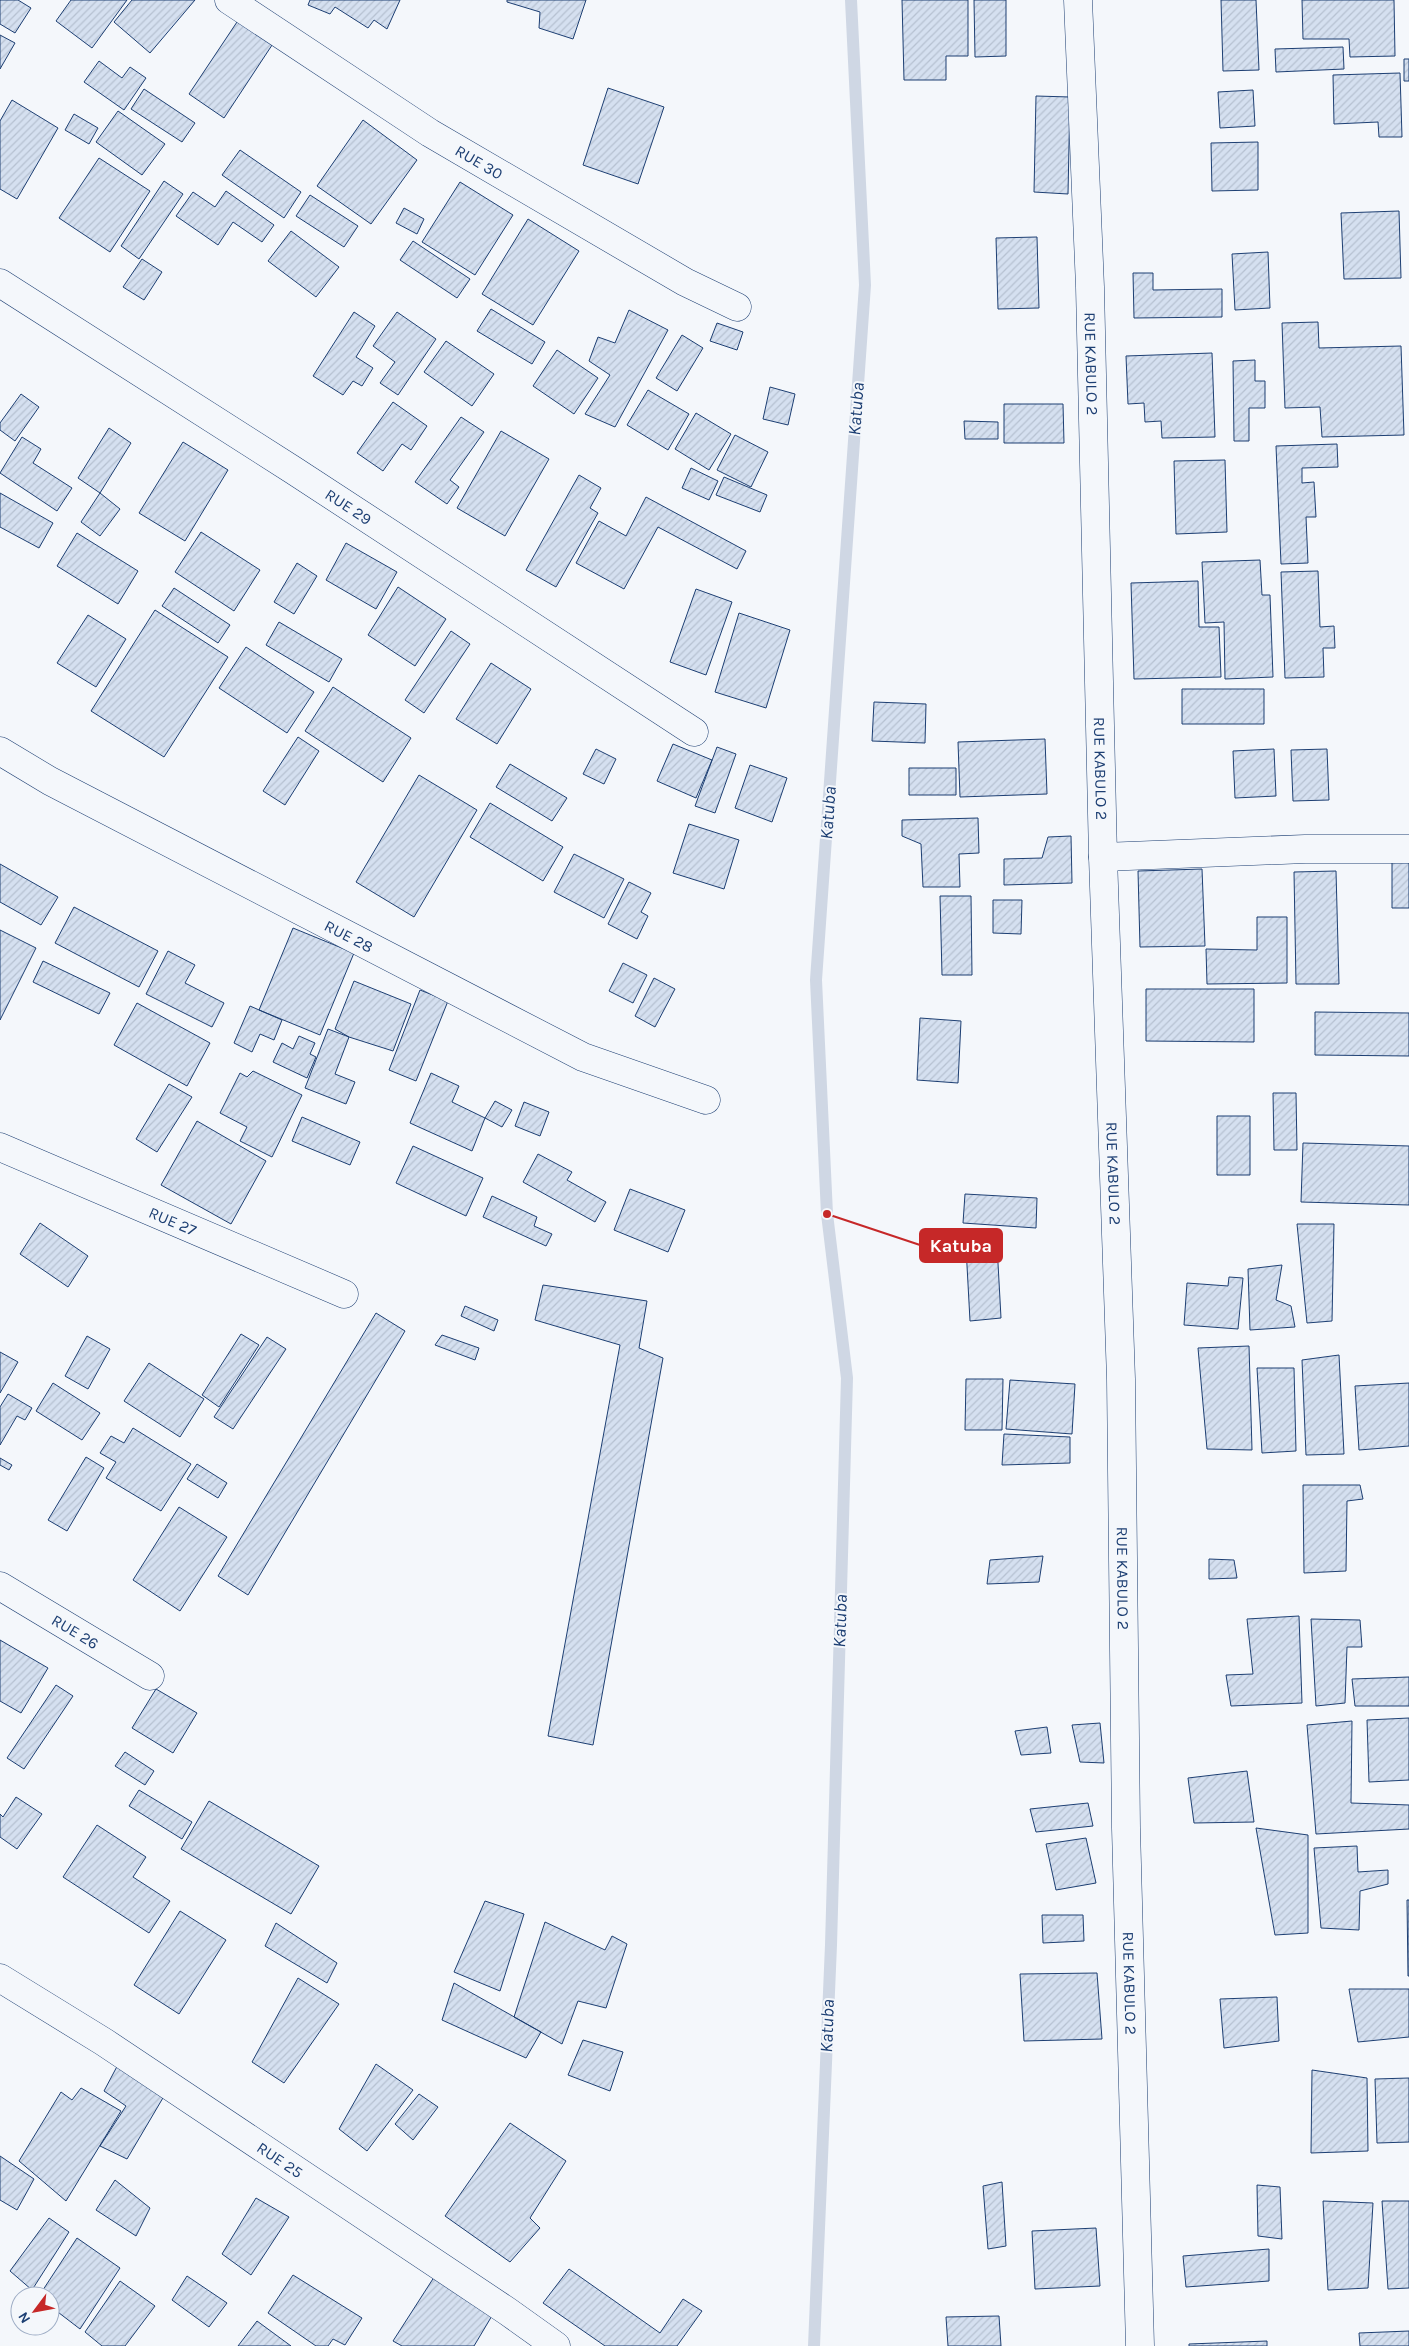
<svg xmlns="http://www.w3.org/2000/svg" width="1409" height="2346" font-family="Karla,sans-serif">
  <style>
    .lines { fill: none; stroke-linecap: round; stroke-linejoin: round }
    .stream { stroke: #cfd7e4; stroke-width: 12 }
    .building { fill: url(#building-hatch); stroke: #1d3f73 }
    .street-casing { stroke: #1d3f73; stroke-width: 29 }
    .street { stroke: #f4f7fb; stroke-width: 28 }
    .labels { text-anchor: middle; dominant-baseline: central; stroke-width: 4; stroke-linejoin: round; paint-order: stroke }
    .street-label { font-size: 16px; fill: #1d3f73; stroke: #f4f7fb }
    .water-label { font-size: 18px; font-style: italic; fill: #1d3f73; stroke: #f4f7fb }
    .leader { fill: none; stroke: #c62828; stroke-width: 2 }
    .callout-dot { fill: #c62828; stroke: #f4f7fb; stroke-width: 2 }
    .callout { fill: #c62828; stroke: #c62828; stroke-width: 2 }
    .callout-label { font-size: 18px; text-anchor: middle; font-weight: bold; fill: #fff }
  </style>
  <defs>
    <pattern id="building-hatch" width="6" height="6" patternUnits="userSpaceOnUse" patternTransform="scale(1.25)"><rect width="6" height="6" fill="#d5e0f0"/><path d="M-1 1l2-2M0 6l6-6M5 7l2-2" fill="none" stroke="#b6c1d1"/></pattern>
  </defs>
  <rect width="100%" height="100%" fill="#f4f7fb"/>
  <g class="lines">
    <path class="stream" d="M 814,2346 L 831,1945 L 847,1378 L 827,1214 L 816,980 L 865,285 L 851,0"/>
  </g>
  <path class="building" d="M 0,0 L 18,0 L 31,8 L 15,33 L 0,24 Z
    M 71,0 L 127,0 L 92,48 L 56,21 Z
    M 132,0 L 195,0 L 150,53 L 114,22 Z
    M 310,0 L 400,0 L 387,29 L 374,20 L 368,28 L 335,7 L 330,14 L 308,5 Z
    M 507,0 L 586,0 L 573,39 L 539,28 L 540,12 L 507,2 Z
    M 902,0 L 968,0 L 968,56 L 946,56 L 946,80 L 904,80 Z
    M 974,0 L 1006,0 L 1006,56 L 975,57 Z
    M 1221,0 L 1256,0 L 1259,70 L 1223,71 Z
    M 1302,0 L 1394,0 L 1395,56 L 1350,57 L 1349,39 L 1303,39 Z
    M 243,13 L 278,36 L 224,118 L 189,94 Z
    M 0,35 L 15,43 L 0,69 Z
    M 1343,47 L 1344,69 L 1276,72 L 1275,49 Z
    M 1404,59 L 1409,59 L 1409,81 L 1404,81 Z
    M 99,61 L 122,78 L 130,67 L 146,78 L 124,110 L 84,82 Z
    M 1400,73 L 1402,137 L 1379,137 L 1378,122 L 1334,124 L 1333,75 Z
    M 608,88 L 664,107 L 638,184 L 583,165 Z
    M 144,89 L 195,123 L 182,142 L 131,109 Z
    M 1253,90 L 1255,126 L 1220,128 L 1218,92 Z
    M 1036,96 L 1070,97 L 1068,194 L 1034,192 Z
    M 12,100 L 58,128 L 17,199 L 0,189 L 0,121 Z
    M 118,111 L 165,144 L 142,175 L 96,142 Z
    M 74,114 L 98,128 L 89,144 L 65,130 Z
    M 363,120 L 417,160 L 371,224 L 317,186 Z
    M 1258,142 L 1258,190 L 1212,191 L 1211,143 Z
    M 240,150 L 301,192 L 284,218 L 222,175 Z
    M 99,158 L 150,191 L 110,252 L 59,218 Z
    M 164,181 L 183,194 L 139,259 L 121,246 Z
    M 460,182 L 513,215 L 475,275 L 422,242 Z
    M 226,191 L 274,225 L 262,242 L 233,222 L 218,245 L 176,216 L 193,192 L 215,207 Z
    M 310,195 L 358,226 L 344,247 L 296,216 Z
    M 404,208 L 424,219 L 417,234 L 396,223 Z
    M 1399,211 L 1401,278 L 1344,279 L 1341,213 Z
    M 528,219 L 579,251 L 533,325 L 482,294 Z
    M 291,231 L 339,267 L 316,297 L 268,261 Z
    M 1037,237 L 1039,308 L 998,309 L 996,238 Z
    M 413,241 L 470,279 L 457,298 L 400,260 Z
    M 1268,252 L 1270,308 L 1235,310 L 1232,254 Z
    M 142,259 L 162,272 L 144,300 L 123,287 Z
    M 1133,273 L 1153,273 L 1153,290 L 1222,289 L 1222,317 L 1134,318 Z
    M 491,309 L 545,342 L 532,364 L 477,331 Z
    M 629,310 L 668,330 L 615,427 L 585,414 L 610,375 L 589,361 L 598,337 L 615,343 Z
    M 354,312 L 375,326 L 356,357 L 373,368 L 362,386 L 353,381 L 343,395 L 313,376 Z
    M 397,312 L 436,339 L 398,395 L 380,383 L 395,362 L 373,346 Z
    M 1318,322 L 1319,348 L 1401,346 L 1404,435 L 1322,437 L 1320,407 L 1285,408 L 1282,323 Z
    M 717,323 L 743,332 L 737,350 L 710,341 Z
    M 682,335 L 703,348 L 677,391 L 656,378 Z
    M 446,341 L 494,374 L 472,406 L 424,372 Z
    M 557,350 L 598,378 L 574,414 L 533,386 Z
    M 1212,353 L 1215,437 L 1162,438 L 1161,421 L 1145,422 L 1144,403 L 1128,404 L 1126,356 Z
    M 1255,360 L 1255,381 L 1265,381 L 1265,408 L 1249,408 L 1249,441 L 1234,441 L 1233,361 Z
    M 770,387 L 795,394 L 788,425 L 763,419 Z
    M 648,390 L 689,414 L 668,450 L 627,425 Z
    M 21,394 L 39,407 L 15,441 L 0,430 L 0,423 Z
    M 393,402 L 427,426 L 411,450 L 402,444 L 383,471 L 357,453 Z
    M 1004,404 L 1063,404 L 1064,443 L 1004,443 Z
    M 696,413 L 731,434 L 709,470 L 675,449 Z
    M 461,417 L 484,432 L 450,480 L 459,487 L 447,504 L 415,482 Z
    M 964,421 L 998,422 L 998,439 L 965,439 Z
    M 109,428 L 131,443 L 100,493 L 78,478 Z
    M 501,431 L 549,459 L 505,536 L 457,508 Z
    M 735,435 L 768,452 L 751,487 L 717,470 Z
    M 22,437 L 41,449 L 33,463 L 72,488 L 57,511 L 0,473 Z
    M 183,442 L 228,470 L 185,541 L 139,513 Z
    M 1337,444 L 1338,467 L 1302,468 L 1302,483 L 1314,482 L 1316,517 L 1306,517 L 1308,563 L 1281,564 L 1276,446 Z
    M 1225,460 L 1227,532 L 1176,534 L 1174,461 Z
    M 691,468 L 718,481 L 709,500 L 682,488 Z
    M 579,475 L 601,488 L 590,508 L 598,513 L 556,587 L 526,570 Z
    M 724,477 L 767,495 L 760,512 L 716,495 Z
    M 0,493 L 53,523 L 39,548 L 0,527 Z
    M 100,493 L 120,509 L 100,536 L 81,522 Z
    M 646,497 L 746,551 L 737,569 L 658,527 L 624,589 L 576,563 L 599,521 L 626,536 Z
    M 201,532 L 260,570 L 234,611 L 175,572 Z
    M 77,533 L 138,571 L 118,604 L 57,566 Z
    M 346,543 L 397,572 L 376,609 L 326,580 Z
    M 1260,560 L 1262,595 L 1270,595 L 1273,677 L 1225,679 L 1224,622 L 1205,623 L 1202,562 Z
    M 297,563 L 317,576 L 294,614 L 274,602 Z
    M 1318,571 L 1320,627 L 1334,626 L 1335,648 L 1323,648 L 1324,677 L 1285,678 L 1281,572 Z
    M 1198,581 L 1199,627 L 1219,627 L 1221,677 L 1134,679 L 1131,583 Z
    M 398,587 L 446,619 L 415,666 L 368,635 Z
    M 174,588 L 230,625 L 218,643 L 162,606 Z
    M 696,589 L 732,602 L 706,675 L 670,662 Z
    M 155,610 L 228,657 L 164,757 L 91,711 Z
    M 739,613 L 790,630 L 766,708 L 715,692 Z
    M 88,615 L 126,639 L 96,687 L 57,663 Z
    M 279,622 L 342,659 L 329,682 L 266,645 Z
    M 451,631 L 470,644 L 424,713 L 405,700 Z
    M 246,647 L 314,692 L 287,733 L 219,688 Z
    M 491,663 L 531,689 L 497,744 L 456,719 Z
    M 333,687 L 411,738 L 383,782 L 305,731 Z
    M 1182,689 L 1264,689 L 1264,724 L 1182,724 Z
    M 874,702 L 926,704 L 925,743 L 872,741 Z
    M 298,737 L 319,751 L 285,805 L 263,791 Z
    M 1045,739 L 1047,794 L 960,797 L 958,742 Z
    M 673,744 L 712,760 L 696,798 L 657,781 Z
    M 717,747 L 736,754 L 715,813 L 695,806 Z
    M 596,749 L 616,759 L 604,784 L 583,774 Z
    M 1274,749 L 1276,796 L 1235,798 L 1233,751 Z
    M 1327,749 L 1329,800 L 1293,801 L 1291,750 Z
    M 510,764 L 567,798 L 552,821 L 496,787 Z
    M 750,765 L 787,778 L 772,822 L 735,808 Z
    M 909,768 L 956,768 L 956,795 L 909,795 Z
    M 419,775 L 477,810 L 414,917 L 356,882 Z
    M 490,803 L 563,847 L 543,881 L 470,837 Z
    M 978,818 L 979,853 L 959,854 L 960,887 L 923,887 L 921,844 L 902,836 L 902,820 Z
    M 689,824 L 739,840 L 724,889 L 673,873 Z
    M 1071,836 L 1072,883 L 1004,885 L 1004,859 L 1042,858 L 1048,837 Z
    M 1392,852 L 1409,852 L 1409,908 L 1392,908 Z
    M 574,854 L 624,879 L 604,918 L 554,892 Z
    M 0,864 L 58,897 L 41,925 L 0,902 Z
    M 1202,869 L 1205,946 L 1140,947 L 1138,871 Z
    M 1336,871 L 1339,984 L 1296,984 L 1294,872 Z
    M 629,882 L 651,893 L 641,912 L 648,916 L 637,939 L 608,924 Z
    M 940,896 L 971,896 L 972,975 L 942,975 Z
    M 993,900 L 1022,900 L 1021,934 L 993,933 Z
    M 74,907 L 158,951 L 139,987 L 55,943 Z
    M 1257,917 L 1287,917 L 1287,983 L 1207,984 L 1206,949 L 1257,950 Z
    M 293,928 L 354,953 L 320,1035 L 259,1010 Z
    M 0,930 L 36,948 L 0,1020 Z
    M 168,951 L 195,965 L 185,983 L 224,1003 L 212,1027 L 146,994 Z
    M 43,961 L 110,993 L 99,1014 L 33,982 Z
    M 623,963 L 647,975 L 633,1003 L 609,991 Z
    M 654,978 L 675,989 L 655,1027 L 635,1016 Z
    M 354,981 L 411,1004 L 393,1051 L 349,1037 L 335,1029 Z
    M 1146,989 L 1254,989 L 1254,1042 L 1146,1041 Z
    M 420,990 L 448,1001 L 416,1081 L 389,1070 Z
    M 137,1003 L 210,1043 L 187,1086 L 114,1045 Z
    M 250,1006 L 282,1020 L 274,1040 L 260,1034 L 252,1052 L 234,1043 Z
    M 1315,1012 L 1409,1013 L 1409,1056 L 1315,1055 Z
    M 920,1018 L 961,1021 L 958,1083 L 917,1080 Z
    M 328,1029 L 349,1037 L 335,1074 L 355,1082 L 346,1104 L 305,1088 Z
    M 299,1036 L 315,1043 L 310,1054 L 316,1057 L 307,1078 L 273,1062 L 282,1043 L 293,1049 Z
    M 253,1071 L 302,1095 L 272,1157 L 240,1141 L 247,1127 L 220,1113 L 240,1073 L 247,1077 Z
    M 431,1073 L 459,1086 L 452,1102 L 485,1118 L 472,1151 L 410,1123 Z
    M 169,1084 L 192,1097 L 157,1152 L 136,1139 Z
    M 1273,1093 L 1296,1093 L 1297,1150 L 1274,1150 Z
    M 495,1101 L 512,1110 L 502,1127 L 485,1118 Z
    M 524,1102 L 549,1112 L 540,1136 L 515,1126 Z
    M 1217,1116 L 1250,1116 L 1250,1175 L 1217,1175 Z
    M 302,1117 L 360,1142 L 350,1165 L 292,1141 Z
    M 197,1121 L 266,1161 L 231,1224 L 161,1185 Z
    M 1303,1143 L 1409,1146 L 1409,1205 L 1301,1202 Z
    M 413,1146 L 483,1178 L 466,1216 L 396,1183 Z
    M 538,1154 L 572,1172 L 567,1180 L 606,1202 L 595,1222 L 523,1182 Z
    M 630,1189 L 685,1210 L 668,1252 L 614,1230 Z
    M 965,1194 L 1037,1198 L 1036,1228 L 963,1223 Z
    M 492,1196 L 537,1217 L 534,1226 L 552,1234 L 546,1246 L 483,1217 Z
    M 40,1223 L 88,1256 L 68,1287 L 20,1254 Z
    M 1297,1224 L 1334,1224 L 1332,1321 L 1307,1323 Z
    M 997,1245 L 1001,1318 L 970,1321 L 966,1247 Z
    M 1282,1265 L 1276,1300 L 1291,1306 L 1295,1327 L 1250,1330 L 1248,1269 Z
    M 1229,1277 L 1243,1278 L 1238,1329 L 1184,1325 L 1187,1283 L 1228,1286 Z
    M 543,1285 L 647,1301 L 639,1348 L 663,1358 L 593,1745 L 548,1736 L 620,1345 L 535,1320 Z
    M 465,1306 L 498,1320 L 494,1331 L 461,1316 Z
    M 376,1313 L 405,1331 L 248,1595 L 218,1576 Z
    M 241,1334 L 259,1345 L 219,1407 L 202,1395 Z
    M 442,1335 L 479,1348 L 475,1360 L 435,1345 Z
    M 87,1336 L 110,1349 L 88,1389 L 65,1376 Z
    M 267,1337 L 286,1349 L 233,1429 L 214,1417 Z
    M 1249,1346 L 1252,1450 L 1207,1449 L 1198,1348 Z
    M 0,1352 L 18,1362 L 0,1393 Z
    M 1339,1355 L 1344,1454 L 1306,1455 L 1302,1360 Z
    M 149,1363 L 204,1399 L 180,1437 L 124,1401 Z
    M 1257,1368 L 1294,1368 L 1296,1451 L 1262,1453 Z
    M 966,1379 L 1003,1379 L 1002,1430 L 965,1430 Z
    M 1010,1380 L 1075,1384 L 1072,1434 L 1006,1429 Z
    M 53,1383 L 100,1413 L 82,1440 L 36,1411 Z
    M 1409,1383 L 1409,1446 L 1359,1450 L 1355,1386 Z
    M 8,1394 L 32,1408 L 25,1420 L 17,1416 L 0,1445 L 0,1407 Z
    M 133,1428 L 191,1464 L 161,1511 L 106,1478 L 116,1462 L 100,1453 L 111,1436 L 124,1443 Z
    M 1004,1434 L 1070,1437 L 1070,1463 L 1002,1465 Z
    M 86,1457 L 104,1468 L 67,1531 L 48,1520 Z
    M 0,1458 L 12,1465 L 9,1470 L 0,1465 Z
    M 197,1464 L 227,1483 L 218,1498 L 187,1479 Z
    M 1303,1485 L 1360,1485 L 1363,1499 L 1347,1501 L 1346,1571 L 1304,1573 Z
    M 179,1507 L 227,1537 L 180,1611 L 133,1580 Z
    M 1043,1556 L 1039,1582 L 987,1584 L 990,1560 Z
    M 1209,1559 L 1234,1560 L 1237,1578 L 1209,1579 Z
    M 1299,1616 L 1302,1703 L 1231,1706 L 1226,1675 L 1253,1674 L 1247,1619 Z
    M 1311,1619 L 1360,1620 L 1362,1647 L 1347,1647 L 1345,1703 L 1316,1706 Z
    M 0,1640 L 48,1668 L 21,1713 L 0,1701 Z
    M 1409,1677 L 1409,1706 L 1355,1706 L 1352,1679 Z
    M 56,1685 L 73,1696 L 24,1769 L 7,1758 Z
    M 156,1689 L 197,1713 L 173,1753 L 132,1728 Z
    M 1409,1718 L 1409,1780 L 1369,1782 L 1367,1720 Z
    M 1352,1721 L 1351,1803 L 1409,1805 L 1409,1829 L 1316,1834 L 1307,1725 Z
    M 1100,1723 L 1104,1763 L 1080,1762 L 1072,1725 Z
    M 1047,1727 L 1051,1753 L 1021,1755 L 1015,1731 Z
    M 125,1752 L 154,1771 L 145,1785 L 115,1766 Z
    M 1247,1771 L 1254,1822 L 1194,1823 L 1188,1778 Z
    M 139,1790 L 192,1822 L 182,1839 L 129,1806 Z
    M 16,1797 L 42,1814 L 17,1849 L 0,1837 L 0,1814 L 3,1817 Z
    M 209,1801 L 319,1866 L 291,1914 L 181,1849 Z
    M 1088,1803 L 1093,1826 L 1036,1832 L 1030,1809 Z
    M 97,1825 L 146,1857 L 133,1877 L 170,1901 L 149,1933 L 63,1877 Z
    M 1256,1828 L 1308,1835 L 1308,1933 L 1275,1935 Z
    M 1086,1838 L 1096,1883 L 1056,1890 L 1046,1844 Z
    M 1357,1846 L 1358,1872 L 1388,1870 L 1388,1884 L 1360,1891 L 1359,1930 L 1321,1928 L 1314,1848 Z
    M 1407,1900 L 1409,1900 L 1409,1976 L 1408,1976 Z
    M 485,1901 L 524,1914 L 500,1991 L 454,1972 Z
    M 180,1911 L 226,1940 L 179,2014 L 134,1985 Z
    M 1042,1915 L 1083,1915 L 1084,1941 L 1043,1943 Z
    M 545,1922 L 605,1950 L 612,1936 L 627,1944 L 606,2008 L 578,2001 L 562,2044 L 514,2017 Z
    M 276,1923 L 337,1963 L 327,1983 L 265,1946 Z
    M 1097,1973 L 1102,2039 L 1024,2041 L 1020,1974 Z
    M 298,1978 L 339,2004 L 284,2083 L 252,2062 Z
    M 454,1983 L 541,2032 L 526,2058 L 442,2020 Z
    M 1349,1989 L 1409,1989 L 1409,2037 L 1358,2042 Z
    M 1277,1997 L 1279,2041 L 1224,2048 L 1220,1999 Z
    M 583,2040 L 623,2052 L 610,2091 L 568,2075 Z
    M 122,2057 L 167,2091 L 127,2159 L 100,2146 L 126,2106 L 104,2091 Z
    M 376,2064 L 413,2090 L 367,2151 L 339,2129 Z
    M 1312,2070 L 1367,2078 L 1368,2151 L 1311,2153 Z
    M 1409,2078 L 1409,2142 L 1377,2143 L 1375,2079 Z
    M 81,2088 L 121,2111 L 66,2201 L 19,2161 L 61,2092 L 72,2100 Z
    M 419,2094 L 438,2107 L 413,2140 L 395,2124 Z
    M 510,2123 L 566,2161 L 530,2218 L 540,2228 L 510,2262 L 445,2216 Z
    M 0,2156 L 34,2179 L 17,2210 L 0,2200 Z
    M 115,2180 L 150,2208 L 136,2236 L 96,2210 Z
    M 1002,2182 L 1006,2246 L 988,2249 L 983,2186 Z
    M 1257,2185 L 1280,2187 L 1282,2239 L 1258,2236 Z
    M 256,2198 L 289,2217 L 251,2275 L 222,2254 Z
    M 1323,2201 L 1373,2203 L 1368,2288 L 1328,2290 Z
    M 1382,2201 L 1409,2201 L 1409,2288 L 1388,2289 Z
    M 49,2218 L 69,2232 L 32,2290 L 10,2271 Z
    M 1096,2228 L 1100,2286 L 1035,2289 L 1032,2231 Z
    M 77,2238 L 120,2268 L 80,2329 L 50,2306 L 50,2296 L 39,2296 Z
    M 1269,2249 L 1269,2281 L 1186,2287 L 1183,2256 Z
    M 569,2269 L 660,2333 L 683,2299 L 702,2311 L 677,2346 L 605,2346 L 543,2303 Z
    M 438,2271 L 496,2309 L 474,2346 L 402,2346 L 393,2341 Z
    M 293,2275 L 362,2318 L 345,2345 L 333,2339 L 328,2346 L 316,2346 L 268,2313 Z
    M 187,2276 L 227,2303 L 209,2327 L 172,2300 Z
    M 120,2281 L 155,2306 L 125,2346 L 102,2346 L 85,2332 Z
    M 999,2316 L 1001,2346 L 948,2346 L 946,2317 Z
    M 257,2321 L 291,2346 L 238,2346 Z
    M 1409,2331 L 1409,2346 L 1360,2346 L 1359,2333 Z
    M 1267,2341 L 1267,2346 L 1189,2346 L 1189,2344 Z"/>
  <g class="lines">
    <g class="street-casing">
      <g id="street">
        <path id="s1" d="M 229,0 L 430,133 L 685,282 L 737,307"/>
        <path id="s2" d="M 1078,0 L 1090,287 L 1103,857 L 1121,1379 L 1126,1828 L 1140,2346"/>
        <path id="s3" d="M 0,283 L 293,470 L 694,732"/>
        <path id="s4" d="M 0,751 L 50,781 L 583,1057 L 706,1100"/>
        <path d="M 1103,857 L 1305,849 L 1409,849"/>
        <path id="s5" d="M 0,1147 L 344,1294"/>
        <path id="s6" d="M 0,1586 L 150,1676"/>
        <path id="s7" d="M 0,1978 L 104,2042 L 507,2311 L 556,2346"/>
      </g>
    </g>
    <use href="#street" class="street"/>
  </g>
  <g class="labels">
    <g class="street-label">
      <text stroke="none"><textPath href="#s1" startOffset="298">RUE 30</textPath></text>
      <text stroke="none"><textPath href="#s2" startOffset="364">RUE KABULO 2</textPath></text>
      <text stroke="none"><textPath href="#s3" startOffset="414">RUE 29</textPath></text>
      <text stroke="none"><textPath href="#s2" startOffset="769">RUE KABULO 2</textPath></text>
      <text stroke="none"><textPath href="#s4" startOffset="395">RUE 28</textPath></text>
      <text stroke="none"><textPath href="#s2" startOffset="1174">RUE KABULO 2</textPath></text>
      <text stroke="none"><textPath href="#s5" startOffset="188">RUE 27</textPath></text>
      <text stroke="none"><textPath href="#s2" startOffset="1579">RUE KABULO 2</textPath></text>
      <text stroke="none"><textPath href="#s6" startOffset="88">RUE 26</textPath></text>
      <text stroke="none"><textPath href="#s2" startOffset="1984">RUE KABULO 2</textPath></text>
      <text stroke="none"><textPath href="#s7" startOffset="334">RUE 25</textPath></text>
    </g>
    <g class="water-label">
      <text transform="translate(856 409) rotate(-86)">Katuba</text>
      <text transform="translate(828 813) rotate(-86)">Katuba</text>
      <text transform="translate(840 1621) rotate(-88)">Katuba</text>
      <text transform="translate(827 2026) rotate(-88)">Katuba</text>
    </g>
  </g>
  <path class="leader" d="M827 1214L920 1245"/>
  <circle class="callout-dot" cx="827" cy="1214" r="5"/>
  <rect class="callout" x="920" y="1229" width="82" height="33" rx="5"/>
  <g class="callout-label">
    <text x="961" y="1252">Katuba</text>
  </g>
  <g transform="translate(35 2311) rotate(238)"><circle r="24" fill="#f4f7fb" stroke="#9eadc5"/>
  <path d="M0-4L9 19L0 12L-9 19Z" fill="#c62828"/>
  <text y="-8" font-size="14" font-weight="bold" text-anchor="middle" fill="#1d3f73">N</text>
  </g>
</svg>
